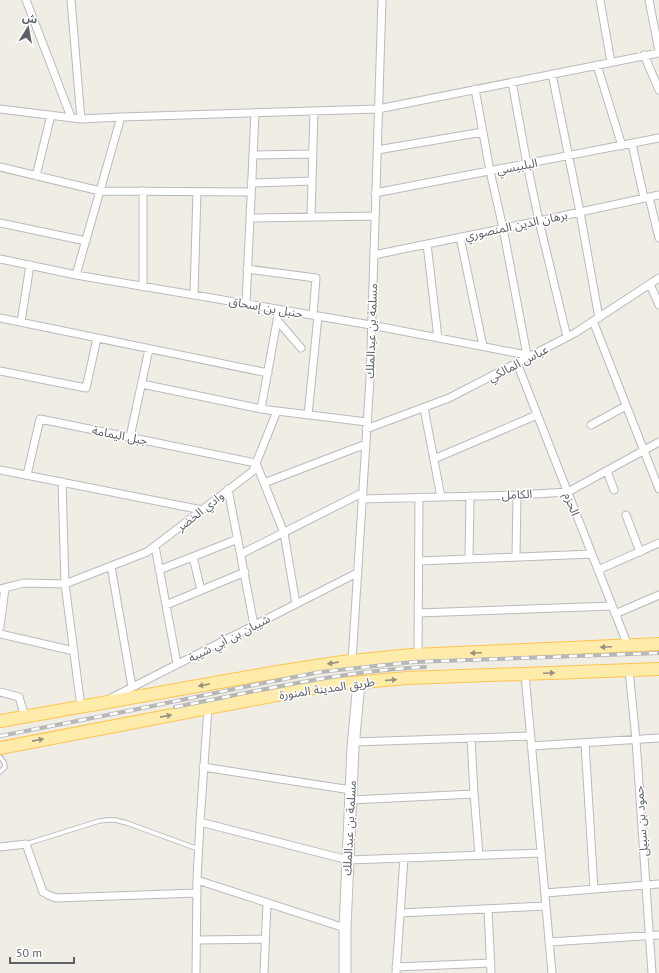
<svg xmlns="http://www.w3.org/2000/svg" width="659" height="973" font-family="'PT Sans','Noto Sans Arabic',sans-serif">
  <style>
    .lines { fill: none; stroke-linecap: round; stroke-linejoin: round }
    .service-casing { stroke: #b7bbc0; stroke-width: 5.5 }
    .minor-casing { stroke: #b7bbc0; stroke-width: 9 }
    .secondary-casing { stroke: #b8bcc2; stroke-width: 13 }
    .primary-casing { stroke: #ffc34f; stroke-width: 14 }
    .service { stroke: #fff; stroke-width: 3.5 }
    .minor { stroke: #fff; stroke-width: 7 }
    .secondary { stroke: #fff; stroke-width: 11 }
    .primary { stroke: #ffecab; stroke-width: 12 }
    .rail-casing { stroke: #b6b7b8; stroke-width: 4 }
    .rail { stroke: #fff; stroke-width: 2.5; stroke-dasharray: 8; stroke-linecap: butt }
    .oneway { fill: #95927f }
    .labels { text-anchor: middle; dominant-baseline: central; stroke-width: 3; stroke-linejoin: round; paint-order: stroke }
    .street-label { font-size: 12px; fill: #5c6167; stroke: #fff }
  </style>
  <rect width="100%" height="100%" fill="#f0ede4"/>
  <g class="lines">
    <g class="service-casing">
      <path id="service" d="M 0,757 L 4,762 L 5,767 L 0,772
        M 26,844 L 99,821 L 107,820 L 115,820 L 127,823 L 198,849"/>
    </g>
    <g class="minor-casing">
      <path id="minor" d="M 26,0 L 71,117
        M 71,0 L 81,119
        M 600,0 L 611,62
        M 649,0 L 659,51
        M 644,55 L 659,90
        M 597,65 L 622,146
        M 552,74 L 580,212 L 599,318
        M 512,82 L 527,164 L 539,221 L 567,337
        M 475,89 L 490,171 L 503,228 L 527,355
        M 0,109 L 81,119 L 121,117 L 378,109 L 659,53
        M 632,144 L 644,198
        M 377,150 L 483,132
        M 253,155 L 313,154
        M 0,167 L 100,191 L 251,192
        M 36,176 L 51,115
        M 251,183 L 312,181
        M 375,193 L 659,138
        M 649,197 L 659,238
        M 311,217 L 314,111
        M 250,218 L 375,216
        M 0,223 L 86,241
        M 460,237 L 483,346
        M 427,244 L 438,338
        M 374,255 L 539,221 L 659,195
        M 0,259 L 76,275 L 371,325 L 532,356
        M 247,269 L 316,278 L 313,315
        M 76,275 L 121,117
        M 650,284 L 659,305
        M 143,287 L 143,191
        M 194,295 L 197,192
        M 246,304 L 255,113
        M 0,318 L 268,373
        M 277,320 L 301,348
        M 593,321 L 659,489
        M 21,322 L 30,265
        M 517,363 L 628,646
        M 0,371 L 86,388 L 97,338
        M 142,384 L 261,409 L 277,411
        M 424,408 L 441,497
        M 261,409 L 279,310
        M 308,415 L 318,316
        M 591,425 L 626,406
        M 366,429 L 449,398 L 575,333 L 659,278
        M 130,437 L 149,349
        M 434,459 L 537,415
        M 0,470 L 202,510
        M 607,471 L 614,490
        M 27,475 L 40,419 L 256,463 L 284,533 L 296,604
        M 62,482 L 65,584 L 81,707
        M 264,483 L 366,444
        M 228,489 L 254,625
        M 362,499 L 517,495 L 568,492 L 659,442
        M 626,515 L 640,552
        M 155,546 L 177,664
        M 241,554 L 362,493
        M 193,557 L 201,590
        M 516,557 L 517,495
        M 469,559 L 470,496
        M 419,561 L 592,554
        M 111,566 L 132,687
        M 159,570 L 238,539
        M 598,570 L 659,543
        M 0,589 L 24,583 L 65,584 L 147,552 L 253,471 L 277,411 L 367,422
        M 166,605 L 245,572
        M 418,613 L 612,606
        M 615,614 L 659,595
        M 0,627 L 5,588
        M 0,634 L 74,651
        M 418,655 L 419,497
        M 352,661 L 370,379 L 382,0
        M 629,670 L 636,740 L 652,973
        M 525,674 L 552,973
        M 0,692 L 19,697 L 25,717
        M 111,698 L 357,573
        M 471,738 L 474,794 L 479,855
        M 354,742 L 530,736
        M 585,743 L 594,889
        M 531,746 L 659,738
        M 203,767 L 351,790
        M 351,800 L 474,794
        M 200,822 L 348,860 L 541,853
        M 0,847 L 26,844 L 43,892 L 48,895 L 56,898 L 197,893
        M 197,880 L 345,928
        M 545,893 L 659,884
        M 488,909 L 491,973
        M 400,913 L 546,906
        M 197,940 L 265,939
        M 549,942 L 659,935
        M 396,967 L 491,963
        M 196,973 L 197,880 L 200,822 L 208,708
        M 264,973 L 267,903
        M 396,973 L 404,858"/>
    </g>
    <g class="secondary-casing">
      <path id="secondary" d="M 345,973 L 345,928 L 353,747 L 359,683"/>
    </g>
    <g class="primary-casing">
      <path id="primary" d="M 0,721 L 271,673 L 342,662 L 412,655 L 659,644
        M 0,748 L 329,685 L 407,678 L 659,669"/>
    </g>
    <use href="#service" class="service"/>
    <use href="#minor" class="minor"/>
    <use href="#secondary" class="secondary"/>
    <use href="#primary" class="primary"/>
    <g class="rail-casing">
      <path id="rail" d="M 175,707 C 258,691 340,671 425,667
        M 0,736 L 133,710 L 239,688 L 320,672 L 413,662 L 659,653"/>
    </g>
    <use href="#rail" class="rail"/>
  </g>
  <defs><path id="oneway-solid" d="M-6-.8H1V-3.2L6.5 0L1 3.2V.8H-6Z"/></defs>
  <g class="oneway">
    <use href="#oneway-solid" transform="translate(606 647) rotate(177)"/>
    <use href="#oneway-solid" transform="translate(476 653) rotate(177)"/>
    <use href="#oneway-solid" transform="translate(333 663) rotate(171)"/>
    <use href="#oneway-solid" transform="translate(549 673) rotate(-2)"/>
    <use href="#oneway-solid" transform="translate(391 680) rotate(-5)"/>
    <use href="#oneway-solid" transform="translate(204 685) rotate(170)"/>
    <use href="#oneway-solid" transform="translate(166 716) rotate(-11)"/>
    <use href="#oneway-solid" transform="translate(38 740) rotate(-11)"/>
  </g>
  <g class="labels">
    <g class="street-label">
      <text transform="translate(517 166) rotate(-11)">البلبيسي</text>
      <text transform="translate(516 225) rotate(-12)">برهان الدين المنصوري</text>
      <text transform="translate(266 307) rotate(10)">حنبل بن إسحاق</text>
      <text transform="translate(371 331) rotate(-88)">مسلمة بن عبدالملك</text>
      <text transform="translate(518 363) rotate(-27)">عباس المالكي</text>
      <text transform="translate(120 435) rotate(11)">جبل اليمامة</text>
      <text transform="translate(517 494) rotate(-2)">الكامل</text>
      <text transform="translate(572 504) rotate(69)">الحزم</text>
      <text transform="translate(200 511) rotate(-38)">وادي الخضر</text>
      <text transform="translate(229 638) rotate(-27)">شيبان بن أبي شيبة</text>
      <text transform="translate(327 688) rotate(-8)">طريق المدينة المنورة</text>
      <text transform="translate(641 821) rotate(-94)">حمود بن سبيل</text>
      <text transform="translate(349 828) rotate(-87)">مسلمة بن عبدالملك</text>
    </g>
  </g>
  <g transform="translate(28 28) rotate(11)" stroke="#ffffff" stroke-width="3" paint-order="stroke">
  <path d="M0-3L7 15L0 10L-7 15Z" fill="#5c6167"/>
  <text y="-6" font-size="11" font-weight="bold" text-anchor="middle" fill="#5c6167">ش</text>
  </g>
  <path d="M10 957v6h64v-6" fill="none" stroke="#5c6167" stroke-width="2"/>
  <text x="16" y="957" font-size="12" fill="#5c6167" stroke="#ffffff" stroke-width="3" paint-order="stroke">50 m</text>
</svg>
